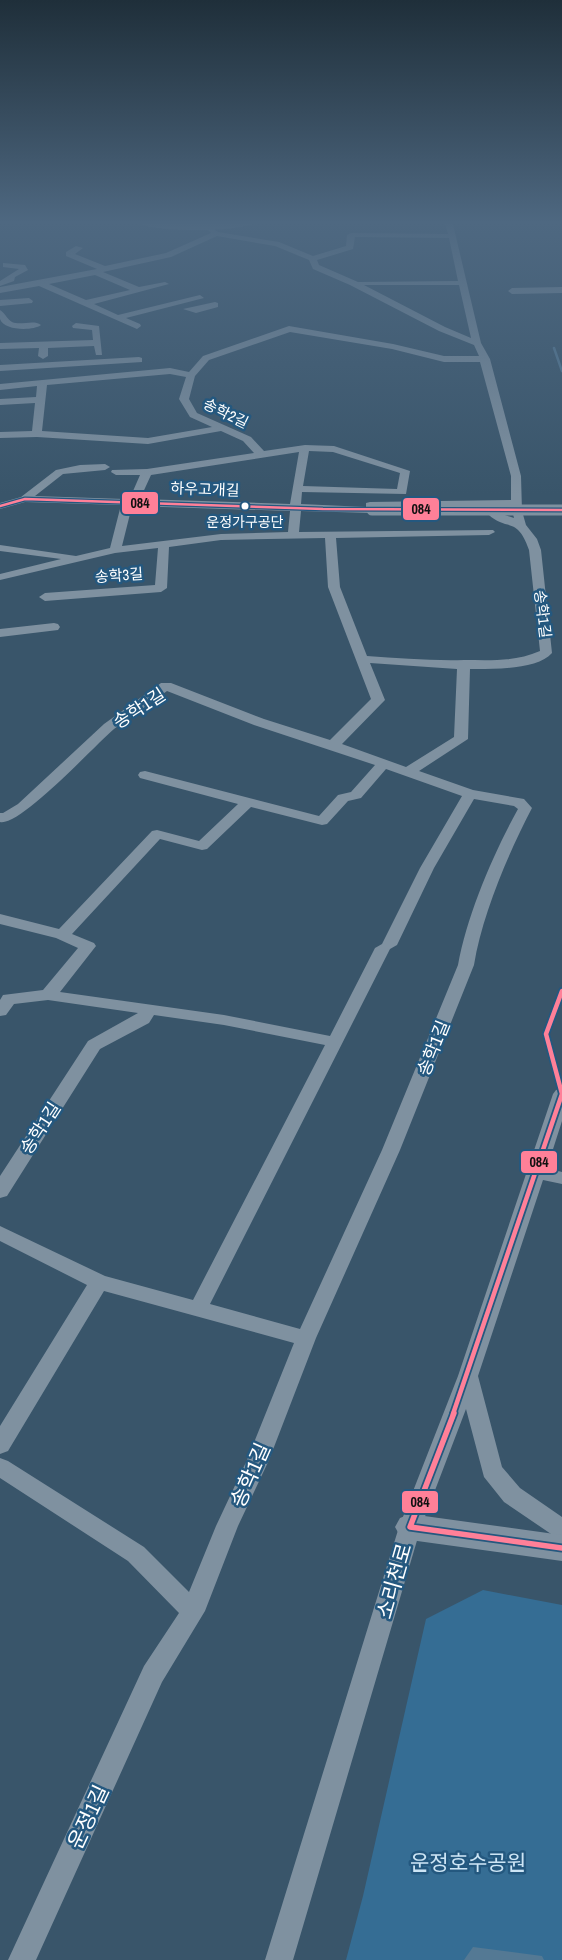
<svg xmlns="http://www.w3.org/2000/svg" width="562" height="1960" font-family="'Archivo Narrow','Noto Sans KR',sans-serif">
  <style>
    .green { fill: #356d94 }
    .water { fill: #547994 }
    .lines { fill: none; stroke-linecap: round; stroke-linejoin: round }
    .stream { stroke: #547994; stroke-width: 2.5 }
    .minor { fill: #7f91a0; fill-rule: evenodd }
    .tertiary { fill: #7f91a0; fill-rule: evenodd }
    .secondary { fill: #7a8e9d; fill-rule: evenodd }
    .minor-bridge { stroke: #7f91a0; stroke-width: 11 }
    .bus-1-far2-casing { stroke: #24587f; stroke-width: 5 }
    .bus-1-far1-casing { stroke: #24587f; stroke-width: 8 }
    .bus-1-casing { stroke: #24587f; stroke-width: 9 }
    .bus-1-far2 { stroke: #ff8098; stroke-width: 2.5 }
    .bus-1-far1 { stroke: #ff8098; stroke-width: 4.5 }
    .bus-1 { stroke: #ff8098; stroke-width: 5.5 }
    .bus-dot { fill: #fff; stroke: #24587f; stroke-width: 2 }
    .labels { text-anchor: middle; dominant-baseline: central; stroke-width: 5; stroke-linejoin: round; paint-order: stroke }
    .far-bus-label { font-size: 14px; fill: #fff; stroke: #24587f }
    .far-street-label { font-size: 15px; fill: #fff; stroke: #24587f }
    .street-label { font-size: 18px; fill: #fff; stroke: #24587f }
    .near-street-label { font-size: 21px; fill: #fff; stroke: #24587f }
    .near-park-label { font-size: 21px; fill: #cde5f5; stroke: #24587f }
    .line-badge { stroke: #24587f; stroke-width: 2 }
    .pale-badge-label { font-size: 14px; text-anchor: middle; font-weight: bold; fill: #111 }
  </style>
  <rect width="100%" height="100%" fill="#39556a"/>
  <path class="green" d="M 483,1590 L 562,1605 L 562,1960 L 346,1960 L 363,1896 L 426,1619 Z"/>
  <path class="water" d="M 473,1947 L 542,1956 L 544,1960 L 464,1960 Z"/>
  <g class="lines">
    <path class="stream" d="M 554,348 L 562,371"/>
    <path class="minor" d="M 444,220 L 452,220 L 481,343 L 490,359 L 521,476 L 522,511 L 526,525 L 537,539 L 541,550 L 552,653 C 538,670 491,669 470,669 L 468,739 L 419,771 L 473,790 L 524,799 L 532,808 C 508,854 482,915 474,965 L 400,1150 L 316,1338 L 269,1460 L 238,1526 L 205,1611 L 162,1682 L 36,1960 L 8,1960 L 144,1666 L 179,1613 L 128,1561 L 0,1478 L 0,1458 L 8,1461 L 144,1547 L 189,1592 L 216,1526 L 247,1460 L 294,1343 L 104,1291 L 8,1451 L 0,1454 L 0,1426 L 87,1285 L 0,1241 L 0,1226 L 105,1276 L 193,1300 L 325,1045 L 224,1025 L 154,1015 L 149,1023 L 100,1049 L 7,1196 L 0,1198 L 0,1176 L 88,1041 L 138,1013 L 48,1000 L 14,1004 L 6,1015 L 0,1016 L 0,1000 L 3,995 L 43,990 L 78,948 L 56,938 L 0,924 L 0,914 L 59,929 L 152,831 L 157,830 L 199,841 L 238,804 L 140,778 L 138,775 L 140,772 L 145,771 L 319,816 L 338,795 L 351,792 L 375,765 L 254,725 L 167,691 C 150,704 131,716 114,729 C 95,745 20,827 0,822 L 0,813 L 3,813 L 18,804 L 104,724 L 161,683 L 171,683 L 264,719 L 330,740 L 371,699 L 328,587 L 325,538 L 221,540 L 169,547 L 167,588 L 161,592 L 45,601 L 39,597 L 45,593 L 155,585 L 158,548 L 115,553 L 0,580 L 0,574 L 61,559 L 0,551 L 0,545 L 76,556 L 110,548 L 121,505 L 25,502 L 0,509 L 0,503 L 21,497 L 56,470 L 80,465 L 105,464 L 110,467 L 105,470 L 63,474 L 35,496 L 124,499 L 130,498 L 140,475 L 116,475 L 111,472 L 112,470 L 147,469 L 254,453 L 243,441 L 221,431 L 148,444 L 37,437 L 0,438 L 0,432 L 32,431 L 35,403 L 0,405 L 0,399 L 36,397 L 37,386 L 0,390 L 0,384 L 170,368 L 189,372 L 203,356 L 289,326 L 393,344 L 444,356 L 479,356 L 474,345 L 439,331 L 350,285 L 313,269 L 309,260 L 275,246 L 217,236 L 171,257 L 103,272 L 139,287 L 165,282 L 169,284 L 94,304 L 118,315 L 200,295 L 204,298 L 126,318 L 140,324 L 141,326 L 137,329 L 39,286 L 0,293 L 0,287 L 97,269 L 66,256 L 66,252 L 76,246 L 83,248 L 75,254 L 105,266 L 166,253 L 211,233 L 206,228 L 210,226 L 218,232 L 279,242 L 313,256 L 346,246 L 347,235 L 351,233 L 448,234 ZM 355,237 L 449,238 L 458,281 L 358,282 L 319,265 L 317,260 L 353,249 ZM 95,275 L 130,290 L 86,300 L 49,284 ZM 364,285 L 459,285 L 471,338 L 445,327 ZM 290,332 L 392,349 L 444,362 L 480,362 L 511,476 L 511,500 L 370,502 L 366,503 L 366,507 L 301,504 L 302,492 L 406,494 L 410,471 L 334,446 L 305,445 L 264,451 L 251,437 L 197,413 L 189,399 L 195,376 L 209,360 ZM 170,374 L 186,377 L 179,399 L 190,417 L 212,427 L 148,438 L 42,431 L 47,385 ZM 309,451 L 333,452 L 400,473 L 397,489 L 303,486 ZM 299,452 L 290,504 L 140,499 L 151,475 ZM 132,506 L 290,511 L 288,532 L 221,534 L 122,546 ZM 511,506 L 514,518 L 493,511 L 488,514 C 506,532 517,515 529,550 L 540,651 C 515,662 490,660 464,660 C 432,661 399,658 367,656 L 340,587 L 336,538 L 489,535 L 495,532 L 493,530 L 299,532 L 301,511 L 372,513 L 376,512 L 376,508 ZM 370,663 L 457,669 L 454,737 L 406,767 L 342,744 L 385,700 ZM 386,769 L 462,796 L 420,868 L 382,944 L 375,948 L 330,1036 L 224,1015 L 60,992 L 96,946 L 94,943 L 72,934 L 160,839 L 202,850 L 207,849 L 251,807 L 322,825 L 327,824 L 348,801 L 361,798 ZM 474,799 L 514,806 L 518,809 C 493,854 467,915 458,965 L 382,1150 L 300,1329 L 210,1304 L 390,949 L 397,945 L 434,868 Z
      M 3,263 L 25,265 L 28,270 L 15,277 L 14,281 L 0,286 L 0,281 L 19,269 L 3,267 Z
      M 562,287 L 562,293 L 512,294 L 508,291 L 512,288 Z
      M 29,298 L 33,301 L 32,303 L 0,306 L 0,300 Z
      M 215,302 L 218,303 L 218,307 L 196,313 L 183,309 Z
      M 0,310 C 5,313 7,319 12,322 C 22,326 33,319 41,325 C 33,331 4,331 0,319 C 0,316 0,313 0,310 Z
      M 76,323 L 99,326 L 102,355 L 96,355 L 94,346 L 48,348 L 48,356 L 43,359 L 38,356 L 39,348 L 0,349 L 0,343 L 93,340 L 92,330 L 73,328 L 72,326 Z
      M 139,357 L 142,358 L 142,362 L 0,371 L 0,365 Z
      M 54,623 L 58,624 L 60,627 L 58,630 L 0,637 L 0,629 Z
      M 562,1088 L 562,1121 L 547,1168 L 562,1172 L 562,1184 L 543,1180 L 478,1376 L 502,1467 L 520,1488 L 562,1517 L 562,1539 L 554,1536 L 504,1502 L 484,1477 L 466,1409 L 421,1527 L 293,1960 L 265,1960 L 399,1527 L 458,1376 L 553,1094 L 556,1090 Z"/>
    <path class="tertiary" d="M 410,1514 L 562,1535 L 562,1561 L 410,1540 L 400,1536 L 395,1527 L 400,1518 Z"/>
    <path class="secondary" d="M 132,220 C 150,218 168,224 187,224 C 211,224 236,217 261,220 C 247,233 147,234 132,220 Z"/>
    <path class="minor-bridge" d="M 372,510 L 562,510"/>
    <g class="bus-1-far2-casing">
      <path id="bus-1-far2" d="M 0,506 L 25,499 L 323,509 L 562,510"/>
    </g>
    <g class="bus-1-far1-casing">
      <path id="bus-1-far1" d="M 453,1414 L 562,1094 L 546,1034 L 562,991"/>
    </g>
    <g class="bus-1-casing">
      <path id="bus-1" d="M 454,1413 L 410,1527 L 562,1548"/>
    </g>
    <use href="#bus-1-far2" class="bus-1-far2"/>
    <use href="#bus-1-far1" class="bus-1-far1"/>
    <use href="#bus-1" class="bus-1"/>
  </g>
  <linearGradient id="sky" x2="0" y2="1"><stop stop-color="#1f2f3a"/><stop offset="0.45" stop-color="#4e6881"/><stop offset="1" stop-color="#4e6881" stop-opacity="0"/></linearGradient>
  <rect width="562" height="494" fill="url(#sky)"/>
  <circle class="bus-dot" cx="245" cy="506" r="4.5"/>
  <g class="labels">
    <g class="far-bus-label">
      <text x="245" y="522">운정가구공단</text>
    </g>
    <g class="far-street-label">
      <text transform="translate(226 413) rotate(26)">송학2길</text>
      <text transform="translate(205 489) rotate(2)">하우고개길</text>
      <text transform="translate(119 575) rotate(-4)">송학3길</text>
      <text transform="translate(543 614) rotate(83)">송학1길</text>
    </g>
    <g class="street-label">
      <text transform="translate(139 708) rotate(-33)">송학1길</text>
      <text transform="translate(433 1048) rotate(-68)">송학1길</text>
      <text transform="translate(40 1128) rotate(-57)">송학1길</text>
    </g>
    <g class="near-street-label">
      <text transform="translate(250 1475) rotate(-66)">송학1길</text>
      <text transform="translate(394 1581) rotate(-74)">소리천로</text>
      <text transform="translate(88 1817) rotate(-65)">운정1길</text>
    </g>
    <g class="near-park-label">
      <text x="468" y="1862">운정호수공원</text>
    </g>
  </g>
  <g class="line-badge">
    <rect x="121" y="491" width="38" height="24" rx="5" fill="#ff8098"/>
    <rect x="402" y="497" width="38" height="24" rx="5" fill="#ff8098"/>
    <rect x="520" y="1150" width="38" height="24" rx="5" fill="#ff8098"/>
    <rect x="401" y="1490" width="38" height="24" rx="5" fill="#ff8098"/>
  </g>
  <g class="pale-badge-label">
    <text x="140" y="508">084</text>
    <text x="421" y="514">084</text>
    <text x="539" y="1167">084</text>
    <text x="420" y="1507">084</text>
  </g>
</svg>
